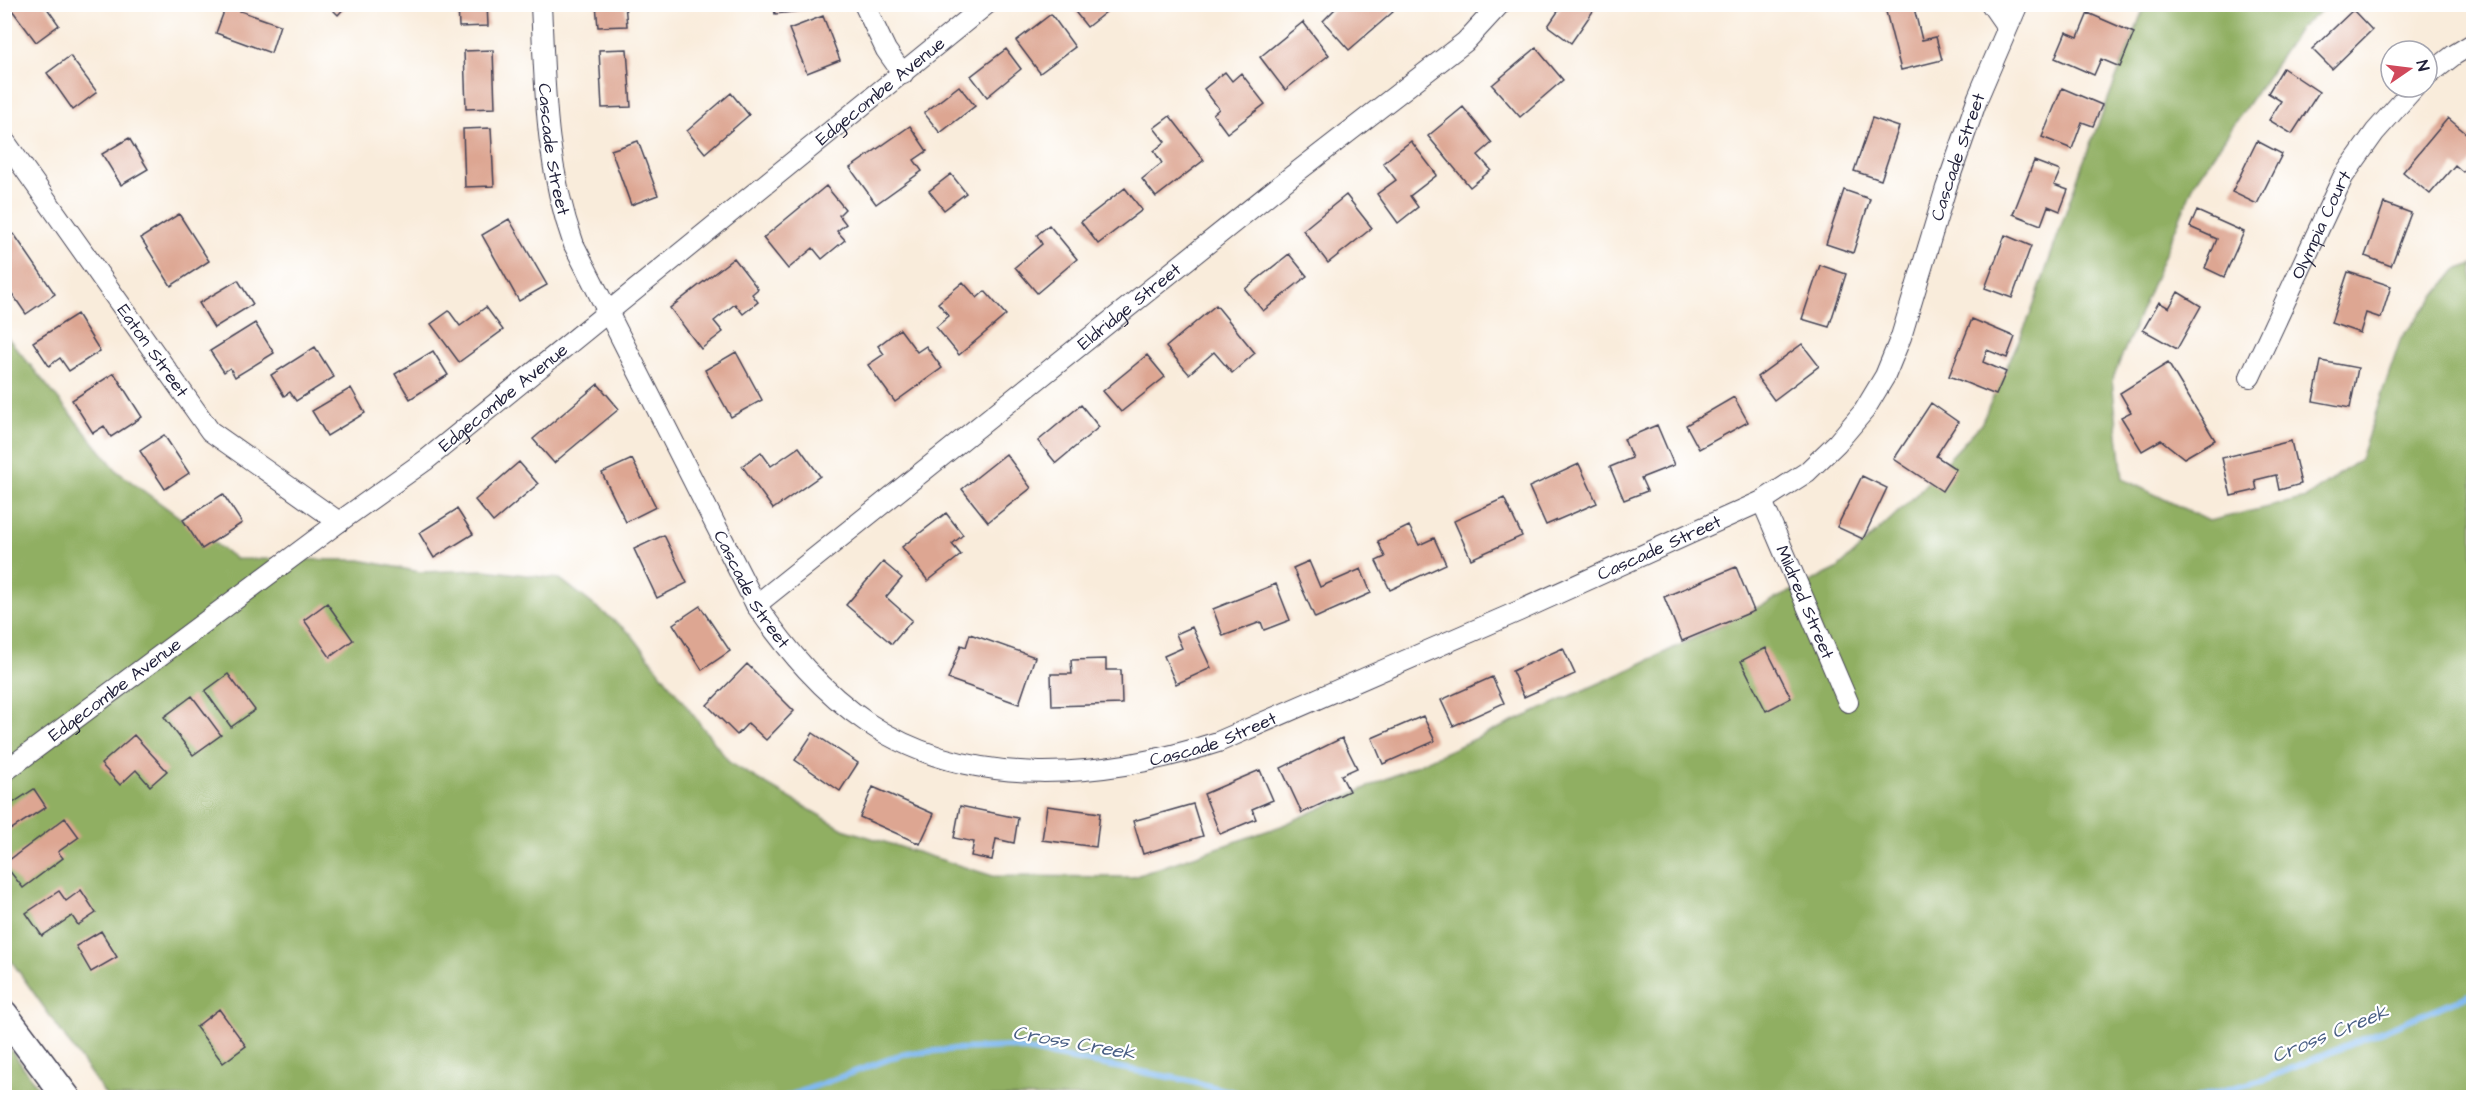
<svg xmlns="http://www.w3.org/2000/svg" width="2478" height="1102" font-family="'Architects Daughter',sans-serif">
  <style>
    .forest { fill: #90af62; stroke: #59684e; stroke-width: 1.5 }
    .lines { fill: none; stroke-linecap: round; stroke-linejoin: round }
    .stream { stroke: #80b9f1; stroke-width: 6 }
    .building { fill: #dda692 }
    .street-casing { stroke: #424053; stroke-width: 22 }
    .secondary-casing { stroke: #424053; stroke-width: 30 }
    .street { stroke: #fff; stroke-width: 20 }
    .secondary { stroke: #fff; stroke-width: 27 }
    .labels { text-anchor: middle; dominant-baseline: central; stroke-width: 4.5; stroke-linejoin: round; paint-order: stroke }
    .street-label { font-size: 18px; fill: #22223b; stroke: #fff }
    .water-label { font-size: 20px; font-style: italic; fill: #485e84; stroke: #fff }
  </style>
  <rect width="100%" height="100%" fill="#fff"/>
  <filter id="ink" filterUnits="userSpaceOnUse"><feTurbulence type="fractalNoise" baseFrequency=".0167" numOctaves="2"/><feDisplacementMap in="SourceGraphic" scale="12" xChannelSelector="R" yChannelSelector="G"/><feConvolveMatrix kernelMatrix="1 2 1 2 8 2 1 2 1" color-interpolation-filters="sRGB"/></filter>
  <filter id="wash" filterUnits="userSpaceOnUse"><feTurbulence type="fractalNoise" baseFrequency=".008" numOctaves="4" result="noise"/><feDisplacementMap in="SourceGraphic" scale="24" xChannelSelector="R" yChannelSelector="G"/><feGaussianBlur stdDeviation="1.35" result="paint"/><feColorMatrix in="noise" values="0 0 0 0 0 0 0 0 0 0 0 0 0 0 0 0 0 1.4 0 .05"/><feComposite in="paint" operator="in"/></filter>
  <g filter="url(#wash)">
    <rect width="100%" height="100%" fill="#f9ecdb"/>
    <path class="forest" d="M 2145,5 L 2328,5 L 2299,29 L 2195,182 L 2112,380 L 2123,479 L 2209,521 L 2306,498 L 2360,459 L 2401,338 L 2456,270 L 2473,264 L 2473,1097 L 107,1097 L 5,952 L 4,333 L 118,472 L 236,559 L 360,560 L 420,572 L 485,570 L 560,579 L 631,634 L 730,763 L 843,829 L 993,876 L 1133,877 L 1281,826 L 1622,673 L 1837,569 L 1911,500 L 1981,424 L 2031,313 L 2081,168 Z
      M 4,1042 L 5,1042 L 45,1097 L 5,1097 Z"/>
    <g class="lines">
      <path class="stream" d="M 783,1098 L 903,1054 L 957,1049 L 1010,1047 L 1185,1080 L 1256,1098
        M 2196,1098 L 2266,1079 L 2474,993"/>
    </g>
    <g id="blocks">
      <path class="building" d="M 11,4 L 44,4 L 59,25 L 36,42 L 9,6 Z
        M 327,4 L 348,4 L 338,15 Z
        M 458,4 L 487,4 L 488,26 L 459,27 Z
        M 596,4 L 625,4 L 627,26 L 598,27 Z
        M 773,4 L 809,4 L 810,10 L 775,14 Z
        M 1069,4 L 1116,4 L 1087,27 Z
        M 1340,4 L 1387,4 L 1393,12 L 1349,50 L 1323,21 Z
        M 1563,4 L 1598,4 L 1571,43 L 1548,26 Z
        M 1884,4 L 1913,4 L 1922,40 L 1936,37 L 1942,60 L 1901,70 Z
        M 226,6 L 280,25 L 271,53 L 216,33 Z
        M 2353,10 L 2372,30 L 2332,69 L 2312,49 Z
        M 2088,13 L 2134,33 L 2120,67 L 2101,59 L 2094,75 L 2055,58 L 2066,32 L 2078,37 Z
        M 1051,14 L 1075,47 L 1040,73 L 1016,41 Z
        M 823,16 L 840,60 L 807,73 L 789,29 Z
        M 1303,22 L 1329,55 L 1285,90 L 1260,57 Z
        M 1536,48 L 1563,80 L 1520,117 L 1492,85 Z
        M 627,49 L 631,107 L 602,108 L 599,50 Z
        M 1006,49 L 1021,69 L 987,97 L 971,76 Z
        M 493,50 L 495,108 L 466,109 L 464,51 Z
        M 70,56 L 97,92 L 73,110 L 47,73 Z
        M 2283,68 L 2319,92 L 2292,134 L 2269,120 L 2281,101 L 2268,93 Z
        M 1225,72 L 1232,81 L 1241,73 L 1265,104 L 1227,133 L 1213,114 L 1219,109 L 1204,89 Z
        M 959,86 L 975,106 L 940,133 L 924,113 Z
        M 2062,88 L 2102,105 L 2093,126 L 2082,122 L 2072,149 L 2042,137 Z
        M 731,93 L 749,115 L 705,153 L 687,131 Z
        M 1463,107 L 1492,143 L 1478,155 L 1491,170 L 1470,187 L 1428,136 Z
        M 1170,116 L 1204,160 L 1156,197 L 1142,179 L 1162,163 L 1154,151 L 1165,142 L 1154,128 Z
        M 1872,118 L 1899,127 L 1881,180 L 1854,171 Z
        M 2448,118 L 2474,140 L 2474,160 L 2463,172 L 2455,165 L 2430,194 L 2403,172 Z
        M 910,126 L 927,151 L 914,160 L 922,171 L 876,204 L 850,168 Z
        M 491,128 L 494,186 L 465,187 L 463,129 Z
        M 129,138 L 148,169 L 121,185 L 102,154 Z
        M 638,141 L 658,195 L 631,205 L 611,150 Z
        M 1411,141 L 1437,175 L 1410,196 L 1418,207 L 1398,223 L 1377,194 L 1396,180 L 1383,163 Z
        M 2257,141 L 2282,154 L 2257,204 L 2232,192 Z
        M 2034,161 L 2060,171 L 2054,185 L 2068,190 L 2060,211 L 2048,206 L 2041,225 L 2013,214 Z
        M 951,174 L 966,193 L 944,210 L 929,191 Z
        M 826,186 L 845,209 L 839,215 L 846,224 L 837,231 L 845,240 L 822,259 L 813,248 L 788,269 L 763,238 Z
        M 1125,188 L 1142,210 L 1098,244 L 1081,222 Z
        M 1844,190 L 1870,199 L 1853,253 L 1826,244 Z
        M 1346,195 L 1372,228 L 1328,263 L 1303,230 Z
        M 2384,203 L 2411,213 L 2391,266 L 2365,256 Z
        M 2197,211 L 2244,232 L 2224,277 L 2205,268 L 2217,239 L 2190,227 Z
        M 179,214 L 209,261 L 171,286 L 141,238 Z
        M 509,219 L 547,285 L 519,301 L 482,235 Z
        M 1049,225 L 1077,259 L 1037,293 L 1015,267 L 1042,244 L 1037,235 Z
        M 14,234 L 55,294 L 26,314 L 4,282 L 4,241 Z
        M 2005,235 L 2031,246 L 2012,298 L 1985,288 Z
        M 1289,254 L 1307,276 L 1263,311 L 1245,289 Z
        M 734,258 L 758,289 L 752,294 L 758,302 L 743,314 L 735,304 L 714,321 L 723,332 L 701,349 L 670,308 Z
        M 1820,265 L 1846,274 L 1829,327 L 1802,319 Z
        M 2348,272 L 2391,286 L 2381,318 L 2366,313 L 2360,333 L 2331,323 Z
        M 238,280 L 253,304 L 214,328 L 199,303 Z
        M 963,282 L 977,298 L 985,291 L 1006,315 L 959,355 L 936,327 L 949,316 L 938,303 Z
        M 2178,292 L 2201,306 L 2177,349 L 2143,330 L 2159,302 L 2169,308 Z
        M 1216,305 L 1255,353 L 1232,373 L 1214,352 L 1189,374 L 1166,347 Z
        M 486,307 L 503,330 L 459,362 L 431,324 L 449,311 L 460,326 Z
        M 77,314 L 100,351 L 69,371 L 60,358 L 49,366 L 33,342 Z
        M 1972,319 L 2015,337 L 2007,358 L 1987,350 L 1983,362 L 2006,372 L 1996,395 L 1949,376 Z
        M 255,323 L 274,353 L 235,377 L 230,368 L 224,372 L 210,351 Z
        M 900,329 L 917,352 L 926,346 L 942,368 L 895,402 L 868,365 L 884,354 L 878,346 Z
        M 1802,344 L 1819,366 L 1774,400 L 1757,377 Z
        M 315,347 L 334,377 L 296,401 L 290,392 L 284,396 L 271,375 Z
        M 433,351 L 448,375 L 410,399 L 395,374 Z
        M 736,352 L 762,400 L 731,417 L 705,370 Z
        M 1147,355 L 1165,377 L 1121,412 L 1103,391 Z
        M 2321,361 L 2358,368 L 2350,408 L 2313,401 Z
        M 2168,363 L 2215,440 L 2184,458 L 2161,440 L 2142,451 L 2121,417 L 2131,412 L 2120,393 Z
        M 114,373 L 142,417 L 111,437 L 104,426 L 93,433 L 72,400 Z
        M 598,384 L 619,409 L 554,463 L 533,439 Z
        M 351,388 L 365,413 L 327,436 L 312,411 Z
        M 1734,397 L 1748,422 L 1699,449 L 1686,425 Z
        M 1931,403 L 1958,422 L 1936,456 L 1956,469 L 1942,491 L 1894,459 Z
        M 1081,405 L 1099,427 L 1056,463 L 1038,441 Z
        M 1657,425 L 1674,465 L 1641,478 L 1647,491 L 1624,500 L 1610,467 L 1632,458 L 1624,439 Z
        M 164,435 L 189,473 L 165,489 L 140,451 Z
        M 2291,441 L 2301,484 L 2279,490 L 2276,475 L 2255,480 L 2257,490 L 2231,496 L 2222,458 Z
        M 799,447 L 820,476 L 773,509 L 742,466 L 761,452 L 771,466 Z
        M 1006,454 L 1031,488 L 988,522 L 962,489 Z
        M 632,459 L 656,507 L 626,522 L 602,473 Z
        M 519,462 L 538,484 L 493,522 L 475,500 Z
        M 1579,464 L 1597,503 L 1546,525 L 1529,487 Z
        M 1862,476 L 1887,488 L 1863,539 L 1837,527 Z
        M 223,494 L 242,523 L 202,549 L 183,520 Z
        M 1504,498 L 1522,536 L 1471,559 L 1454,521 Z
        M 457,509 L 473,534 L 434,558 L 419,533 Z
        M 946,513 L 963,535 L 952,544 L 961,555 L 928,581 L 902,547 Z
        M 1409,526 L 1419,545 L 1434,538 L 1446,564 L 1390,590 L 1376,561 L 1385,557 L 1378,541 Z
        M 664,535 L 687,583 L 657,598 L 634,549 Z
        M 1309,561 L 1320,587 L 1361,569 L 1371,593 L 1315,618 L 1293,568 Z
        M 883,562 L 902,578 L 886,597 L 912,620 L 892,644 L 846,605 Z
        M 1736,567 L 1754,611 L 1682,641 L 1664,597 Z
        M 1276,584 L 1290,620 L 1264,630 L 1261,622 L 1223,636 L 1213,609 Z
        M 327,603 L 353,640 L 330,657 L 304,620 Z
        M 700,606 L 730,651 L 702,670 L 673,624 Z
        M 1192,627 L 1211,668 L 1176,684 L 1164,656 L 1182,648 L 1176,634 Z
        M 970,634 L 1035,657 L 1019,704 L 948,679 L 961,645 L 966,647 Z
        M 1563,648 L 1575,674 L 1524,697 L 1512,671 Z
        M 1766,648 L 1791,698 L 1766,711 L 1741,661 Z
        M 1106,659 L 1106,670 L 1121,670 L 1122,704 L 1052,706 L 1051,674 L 1072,674 L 1071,660 Z
        M 747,664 L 794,711 L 766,740 L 748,723 L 737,735 L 707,705 Z
        M 228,674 L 255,710 L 231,727 L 205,691 Z
        M 1492,677 L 1504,703 L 1453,726 L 1441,700 Z
        M 192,696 L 221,735 L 193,755 L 164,717 Z
        M 1423,716 L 1435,741 L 1383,764 L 1372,738 Z
        M 813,733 L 858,763 L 840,791 L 795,760 Z
        M 134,735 L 167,771 L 150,786 L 136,770 L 120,785 L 101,764 Z
        M 1342,738 L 1357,768 L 1341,775 L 1349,791 L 1302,813 L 1281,768 Z
        M 1260,770 L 1273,800 L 1252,809 L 1256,819 L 1220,834 L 1204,794 Z
        M 873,787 L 934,814 L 920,844 L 860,817 Z
        M 34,789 L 46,807 L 4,834 L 4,809 Z
        M 1193,804 L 1203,836 L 1143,854 L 1133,821 Z
        M 960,806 L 1018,818 L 1014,843 L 996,839 L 992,860 L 971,856 L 974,842 L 954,838 Z
        M 1047,806 L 1100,813 L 1096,847 L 1042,840 Z
        M 65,818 L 79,837 L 58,852 L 63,858 L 23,888 L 4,864 Z
        M 81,890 L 96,913 L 78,925 L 72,916 L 42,936 L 26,913 L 59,891 L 66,901 Z
        M 101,931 L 117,957 L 91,972 L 76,946 Z
        M 219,1009 L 246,1046 L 223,1063 L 196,1027 Z"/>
    </g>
  </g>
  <g filter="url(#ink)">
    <use href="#blocks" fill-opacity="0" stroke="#424053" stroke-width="1.5"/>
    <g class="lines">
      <g class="street-casing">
        <g id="street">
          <path id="s1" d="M 541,4 C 545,89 545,164 574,245 L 756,605 C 787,650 822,692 868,723 C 971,792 1106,778 1218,742 L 1519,611 L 1762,501 L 1807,472 L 1837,443 L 1864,411 L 1885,376 L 1901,337 L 1946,188 L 1978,97 L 2018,4"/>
          <path d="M 864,4 L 886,50 L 903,74"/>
          <path d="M 1991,4 L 2007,27"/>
          <path d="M 2427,76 L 2454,55 L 2474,43"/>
          <path id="s2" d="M 4,140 L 210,431 L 339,522"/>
          <path id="s3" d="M 2250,377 L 2343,177 L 2375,132 L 2415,87"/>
          <path id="s4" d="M 1762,501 L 1848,702"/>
          <path id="s5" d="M 756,605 L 1293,175 L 1465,42 L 1500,4"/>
          <path id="s6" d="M 4,772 L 339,522 L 426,460 L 987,4"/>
        </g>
      </g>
      <g class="secondary-casing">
        <path id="secondary" d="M 4,1014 L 67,1098"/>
      </g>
      <use href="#street" class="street"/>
      <use href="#secondary" class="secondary"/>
    </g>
  </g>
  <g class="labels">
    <g class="street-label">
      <text stroke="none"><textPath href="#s6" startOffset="1110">Edgecombe Avenue</textPath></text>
      <text stroke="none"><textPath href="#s1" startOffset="146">Cascade Street</textPath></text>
      <text stroke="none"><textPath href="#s1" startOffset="2178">Cascade Street</textPath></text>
      <text stroke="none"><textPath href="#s3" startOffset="168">Olympia Court</textPath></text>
      <text stroke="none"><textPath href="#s5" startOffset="478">Eldridge Street</textPath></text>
      <text stroke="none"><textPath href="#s2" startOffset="258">Eaton Street</textPath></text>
      <text stroke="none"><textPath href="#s6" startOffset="624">Edgecombe Avenue</textPath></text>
      <text stroke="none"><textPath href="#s1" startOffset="1656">Cascade Street</textPath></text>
      <text stroke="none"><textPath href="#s1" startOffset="632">Cascade Street</textPath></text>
      <text stroke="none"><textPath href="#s4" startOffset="110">Mildred Street</textPath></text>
      <text stroke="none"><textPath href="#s6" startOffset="138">Edgecombe Avenue</textPath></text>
      <text stroke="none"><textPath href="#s1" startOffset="1170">Cascade Street</textPath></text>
    </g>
    <g class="water-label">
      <text transform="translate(2330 1034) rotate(-22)">Cross Creek</text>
      <text transform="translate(1074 1043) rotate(10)">Cross Creek</text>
    </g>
  </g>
  <rect width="2478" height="1102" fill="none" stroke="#fff" stroke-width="24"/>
  <g transform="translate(2409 69) rotate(76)"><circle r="28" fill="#ffffff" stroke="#a7a7b1" stroke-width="1.5"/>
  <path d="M0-4.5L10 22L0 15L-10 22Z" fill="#d1495b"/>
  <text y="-9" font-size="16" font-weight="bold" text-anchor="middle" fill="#22223b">N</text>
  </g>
</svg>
